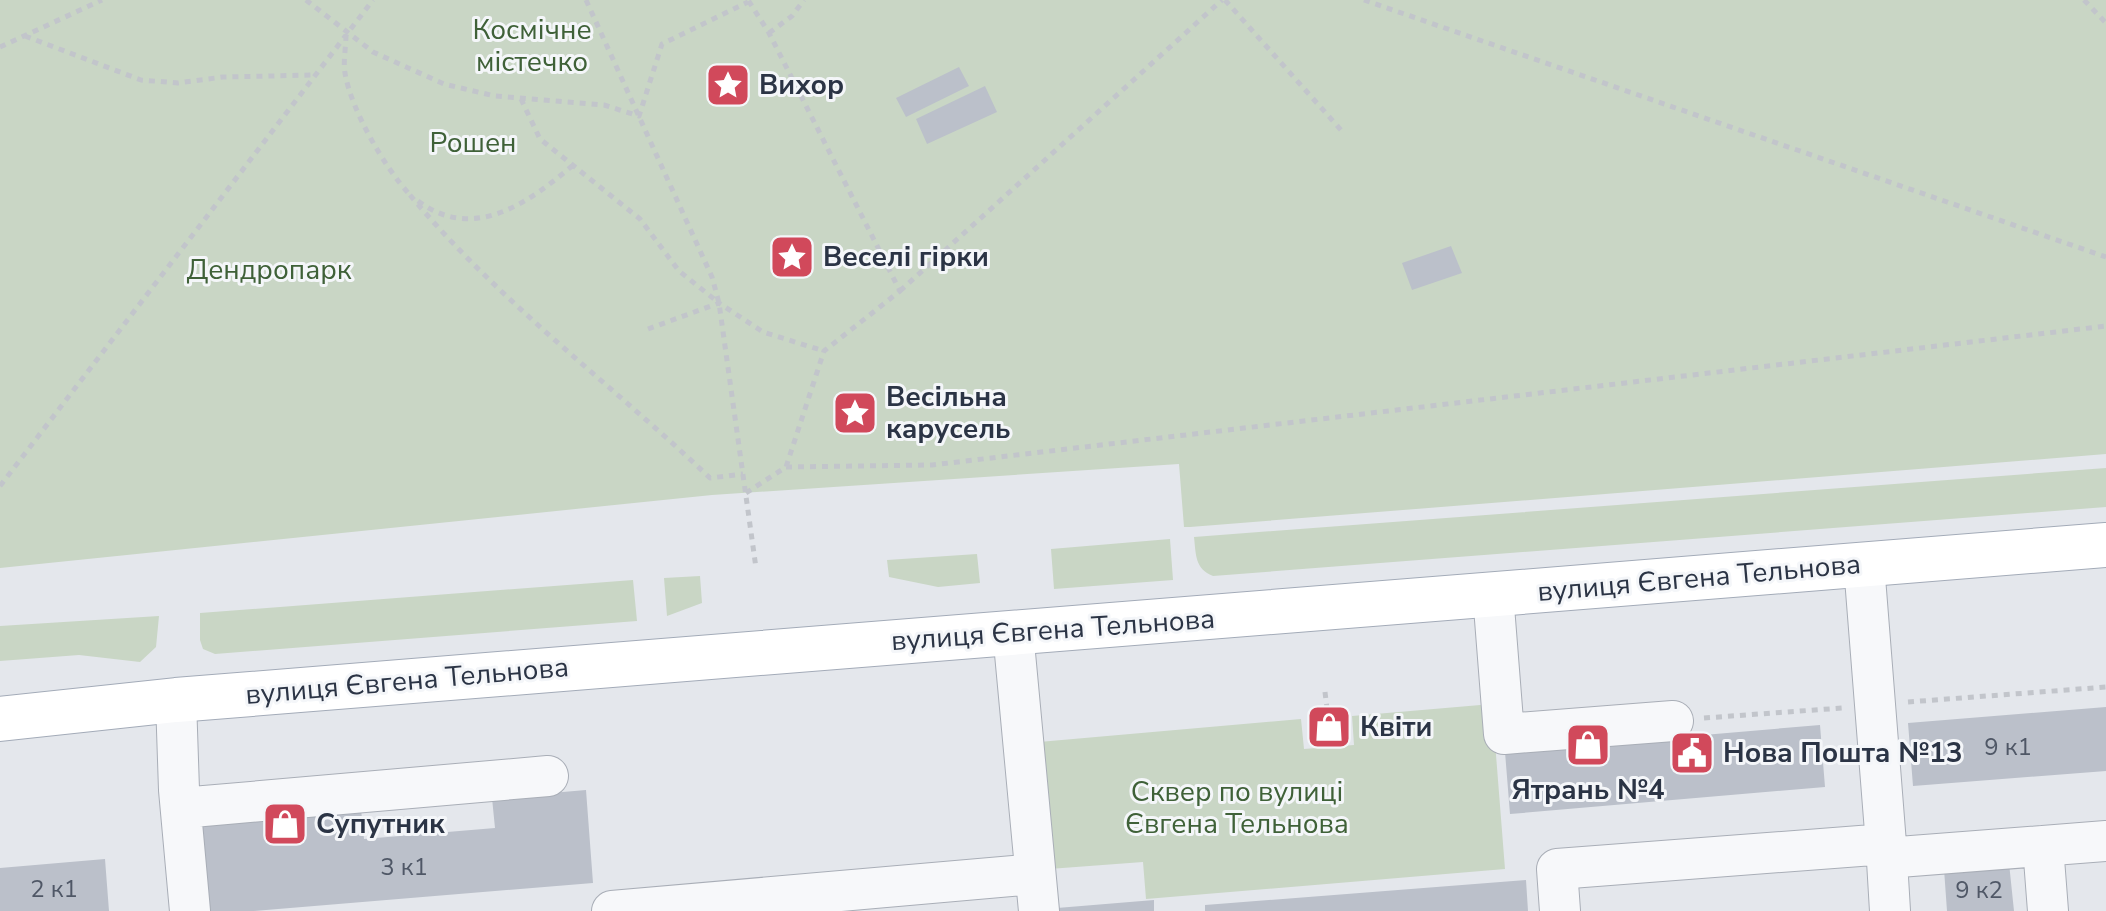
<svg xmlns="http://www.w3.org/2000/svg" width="2106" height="911" font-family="'Nunito Sans',sans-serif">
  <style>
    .green { fill: #c9d6c5 }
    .building { fill: #bbc0ca }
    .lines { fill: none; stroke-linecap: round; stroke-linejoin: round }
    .minor-casing { stroke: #a9aeb7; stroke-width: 42 }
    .major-casing { stroke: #a3abb8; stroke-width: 46 }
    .path { stroke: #c2c5cb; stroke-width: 5; stroke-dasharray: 6 6; stroke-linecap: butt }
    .minor { stroke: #f7f8fa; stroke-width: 40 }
    .major { stroke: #fff; stroke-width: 44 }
    .labels { text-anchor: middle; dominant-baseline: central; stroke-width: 6; stroke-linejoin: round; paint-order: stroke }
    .number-label { font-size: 24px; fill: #4f5766 }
    .park-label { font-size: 28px; fill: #3f6138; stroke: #f4f6f9 }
    .poi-label { font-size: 28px; font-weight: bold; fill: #2b3445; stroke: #f4f6f9; text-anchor: start }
    .street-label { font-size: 28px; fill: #2b3445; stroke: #f4f6f9 }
  </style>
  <rect width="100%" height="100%" fill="#e4e7ec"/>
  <path class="green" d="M 0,0 L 2106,0 L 2106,454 L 1190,527 L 1184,527 L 1179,464 L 712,495 L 0,568 Z
    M 2106,468 L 2106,507 L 1213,576 C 1195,569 1196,555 1194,537 Z
    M 1170,539 L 1173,580 L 1054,589 L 1051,549 Z
    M 977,554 L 980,583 L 938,587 L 889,577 L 887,560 Z
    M 700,576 L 702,603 L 667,616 L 664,578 Z
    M 633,580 L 637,621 L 215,654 L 203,649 L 200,640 L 200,613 Z
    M 159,616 L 156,647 L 140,662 L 79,655 L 0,661 L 0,626 Z
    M 1492,704 L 1505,869 L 1146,899 L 1143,862 L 1049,869 L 1039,742 L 1301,719 L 1304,749 L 1354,745 L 1352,716 Z"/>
  <path class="building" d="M 959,67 L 969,86 L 906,117 L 896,98 Z
    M 985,86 L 997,112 L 927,144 L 916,119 Z
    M 1451,246 L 1462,273 L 1412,290 L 1402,263 Z
    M 2106,707 L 2106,771 L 1913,786 L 1908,723 Z
    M 1342,715 L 1344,737 L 1315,739 L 1313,718 Z
    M 1820,725 L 1825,787 L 1510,814 L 1505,752 Z
    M 586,790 L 593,883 L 254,911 L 209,911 L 201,822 L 361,809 L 364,839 L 495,828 L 492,798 Z
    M 105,859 L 109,911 L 0,911 L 0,868 Z
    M 2009,863 L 2014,911 L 1947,911 L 1944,869 Z
    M 1526,880 L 1528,911 L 1205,911 L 1205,905 Z
    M 1154,900 L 1154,911 L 1057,911 L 1057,908 Z"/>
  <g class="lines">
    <g class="minor-casing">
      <path id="minor" d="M 1493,594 L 1504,734 L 1673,721
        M 1013,632 L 1039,911
        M 176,700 L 179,790 L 190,911
        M 181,808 L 548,776
        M 1886,844 L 1890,911
        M 2043,846 L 2048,911
        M 1886,858 L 2106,841
        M 612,911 L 1035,874
        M 1560,911 L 1557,869 L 1886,844 L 1864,565"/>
    </g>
    <g class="major-casing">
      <path id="major" d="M 0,719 L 176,700 L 2106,545"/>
    </g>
    <path class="path" d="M 306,0 L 373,52 L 444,84 L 495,96 L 604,105 L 639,116 L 662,44 L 748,2
      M 586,0 L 712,277 L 719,303 L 756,568
      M 1225,0 L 1341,130
      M 1364,0 L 2106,257
      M 2084,0 L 2106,23
      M 769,33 L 792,16 L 804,0
      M 346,35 C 346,47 343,61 345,73 C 351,110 385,168 410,195
      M 25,36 L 141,80 L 178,83 L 223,77 L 315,75
      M 0,47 L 102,0
      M 521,99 L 540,139 L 640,219 L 679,271 L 719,303
      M 410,195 C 498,301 610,383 710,478 L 743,474
      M 418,201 C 473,242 527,204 572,166
      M 900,291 L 1222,0
      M 648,329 L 719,303 L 763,332 L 824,351
      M 786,467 L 932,465 L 2106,326
      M 0,486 L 373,0
      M 746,493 L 786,467 L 824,351 L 900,291 L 769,33 L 748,0
      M 1325,692 L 1328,717
      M 1908,702 L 2106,687
      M 1704,718 L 1842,708"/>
    <use href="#minor" class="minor"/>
    <use href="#major" class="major"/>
  </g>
  <defs>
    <g id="sight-square" transform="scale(2.3)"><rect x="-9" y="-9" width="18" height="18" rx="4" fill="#d1495b" stroke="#f4f6f9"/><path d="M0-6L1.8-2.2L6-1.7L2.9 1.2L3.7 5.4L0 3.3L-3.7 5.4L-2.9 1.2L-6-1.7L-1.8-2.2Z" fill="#fff"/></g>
    <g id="shop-square" transform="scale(2.3)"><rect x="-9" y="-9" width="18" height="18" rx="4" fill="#d1495b" stroke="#f4f6f9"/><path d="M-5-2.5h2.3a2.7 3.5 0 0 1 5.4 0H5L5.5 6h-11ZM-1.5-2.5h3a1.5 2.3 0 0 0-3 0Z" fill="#fff"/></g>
    <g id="civic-square" transform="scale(2.3)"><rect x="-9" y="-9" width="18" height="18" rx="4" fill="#d1495b" stroke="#f4f6f9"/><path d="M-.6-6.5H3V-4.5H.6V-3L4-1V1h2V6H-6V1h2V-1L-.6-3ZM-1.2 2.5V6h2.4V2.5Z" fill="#fff"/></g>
  </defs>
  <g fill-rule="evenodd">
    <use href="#sight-square" x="728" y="85"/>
    <use href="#sight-square" x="792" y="257"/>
    <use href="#sight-square" x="855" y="413"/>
    <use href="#shop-square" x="1329" y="727"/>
    <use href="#shop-square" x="1588" y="745"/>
    <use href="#civic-square" x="1692" y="753"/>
    <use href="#shop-square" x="285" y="824"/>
  </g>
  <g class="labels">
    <g class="number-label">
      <text x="2008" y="747">9 к1</text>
      <text x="404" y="867">3 к1</text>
      <text x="54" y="889">2 к1</text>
      <text x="1979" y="890">9 к2</text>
    </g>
    <g class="park-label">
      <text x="532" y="30">Космічне<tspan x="532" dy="32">містечко</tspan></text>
      <text x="473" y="143">Рошен</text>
      <text x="269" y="270">Дендропарк</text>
      <text x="1237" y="792">Сквер по вулиці<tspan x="1237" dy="32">Євгена Тельнова</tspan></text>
    </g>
    <g class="poi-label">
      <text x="759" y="85">Вихор</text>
      <text x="823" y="257">Веселі гірки</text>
      <text x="886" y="397">Весільна<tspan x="886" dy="32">карусель</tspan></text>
      <text x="1360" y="727">Квіти</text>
      <text x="1723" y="753">Нова Пошта №13</text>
      <text x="1588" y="790" text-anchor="middle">Ятрань №4</text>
      <text x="316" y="824">Супутник</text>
    </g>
    <g class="street-label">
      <text transform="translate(1699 578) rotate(-5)">вулиця Євгена Тельнова</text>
      <text transform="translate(1053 630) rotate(-4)">вулиця Євгена Тельнова</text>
      <text transform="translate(407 681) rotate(-5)">вулиця Євгена Тельнова</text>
    </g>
  </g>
</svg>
